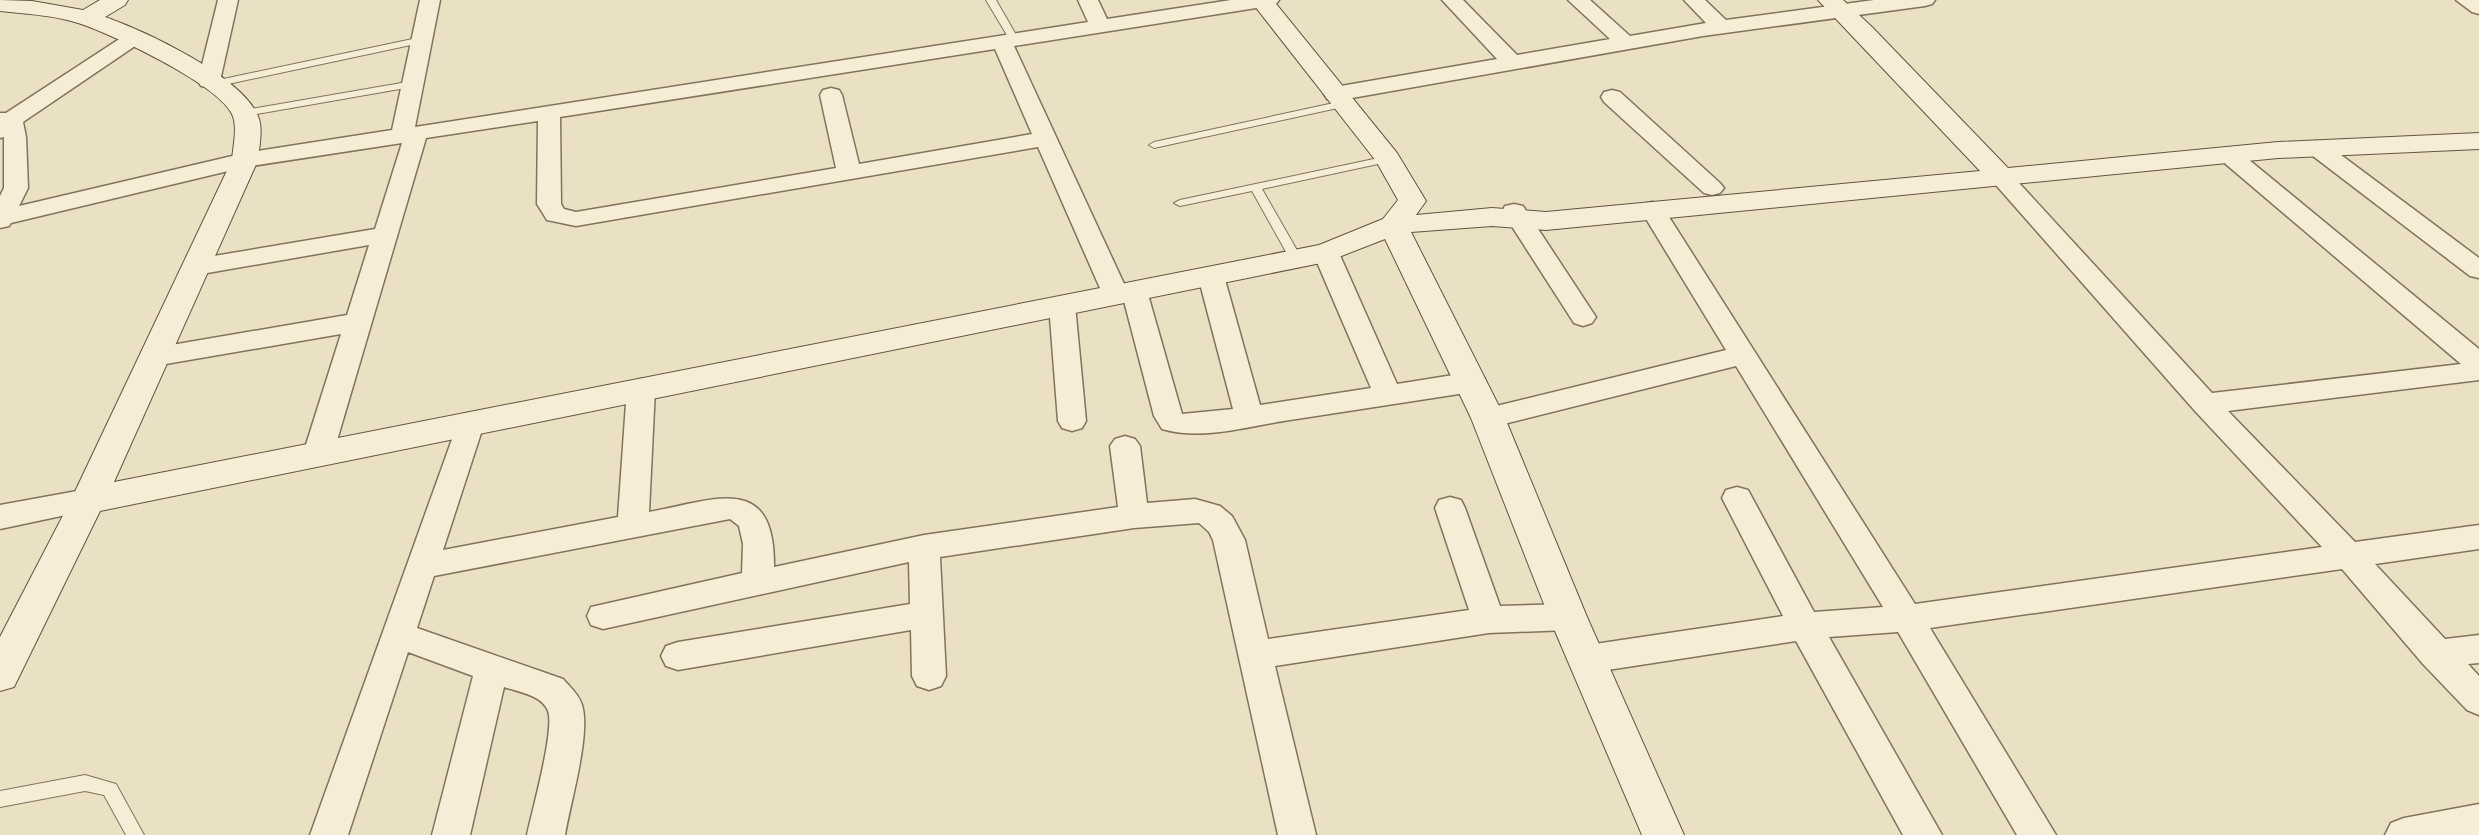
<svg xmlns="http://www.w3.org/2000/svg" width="2479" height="835" font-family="Merriweather,serif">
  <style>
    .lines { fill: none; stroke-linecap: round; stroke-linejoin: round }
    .lane-casing { stroke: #83725c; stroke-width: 2 }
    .street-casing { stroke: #83725c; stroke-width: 3 }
    .secondary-casing { stroke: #65533f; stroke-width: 2 }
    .lane { fill: #f5edd6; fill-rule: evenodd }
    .street { fill: #f5edd6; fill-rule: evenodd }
    .secondary { fill: #f5edd6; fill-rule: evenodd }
  </style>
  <rect width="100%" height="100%" fill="#eae0c4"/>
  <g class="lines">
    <g class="lane-casing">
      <path id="lane" d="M 986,0 L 996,0 L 1019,40 L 1017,42 L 1011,42 Z
        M 422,37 L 425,38 L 425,42 L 214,87 L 209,84 L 214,81 Z
        M 413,81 L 418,84 L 417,86 L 245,116 L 240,113 L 245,110 Z
        M 1343,101 L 1348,104 L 1347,106 L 1154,148 L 1149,145 L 1154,142 Z
        M 1388,156 L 1393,159 L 1392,161 L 1262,189 L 1302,259 L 1296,263 L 1290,259 L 1252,191 L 1180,206 L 1174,203 L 1180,200 Z
        M 85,775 L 116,784 L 144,835 L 126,835 L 104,795 L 85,791 L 0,807 L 0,791 Z"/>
    </g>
    <g class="street-casing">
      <path id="street" d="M 218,0 L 238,0 L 220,81 L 217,86 L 209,87 L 201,86 L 198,81 Z
        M 420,0 L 440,0 L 415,127 L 1088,22 L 1078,0 L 1098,0 L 1107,19 L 1231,0 L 1279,0 L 1276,4 L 1269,6 L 1014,46 L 1125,286 L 1134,283 L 1143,285 L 1147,291 L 1182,414 L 1233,409 L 1198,276 L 1202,270 L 1211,268 L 1220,270 L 1224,276 L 1260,405 L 1371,388 L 1313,253 L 1317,247 L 1326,245 L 1335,247 L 1339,253 L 1397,384 L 1472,372 L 1482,375 L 1486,382 L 1482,389 L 1472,392 C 1411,401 1351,411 1290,420 C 1249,426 1202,441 1162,429 L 1154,416 L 1124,301 L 1116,303 L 1107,301 L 1103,295 L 1038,147 L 576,226 L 547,220 L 537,204 L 538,121 L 426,138 L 333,454 L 328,462 L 318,465 L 308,462 L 303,454 L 341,334 L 154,366 L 144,364 L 140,357 L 144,350 L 154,348 L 347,315 L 369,245 L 196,275 L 187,273 L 183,267 L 187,261 L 196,259 L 375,229 L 402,143 L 245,167 L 11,223 L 9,226 L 0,228 L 0,196 L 4,188 L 4,137 L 0,138 L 0,113 L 6,113 L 127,34 L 134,32 L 141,34 L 144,38 L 141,42 L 23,122 L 26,137 L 28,188 L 19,206 L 245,153 L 392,130 ZM 995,49 L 1032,134 L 859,164 L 842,95 L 839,90 L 831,88 L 823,90 L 820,95 L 836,168 L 576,212 L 564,209 L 561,204 L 560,117 Z
        M 1442,0 L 1463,0 L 1517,55 L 1610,39 L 1568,0 L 1590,0 L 1630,36 L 1706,23 L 1684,0 L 1705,0 L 1726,20 L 1874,0 L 1935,0 L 1932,4 L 1925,6 L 1703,36 L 1335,101 L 1327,99 L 1324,94 L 1327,89 L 1335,87 L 1497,59 Z
        M 2456,0 L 2479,0 L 2479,14 L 2472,12 Z
        M 1612,90 L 1620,92 L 1720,183 L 1724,188 L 1720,193 L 1712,195 L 1704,193 L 1604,102 L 1601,97 L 1604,92 Z
        M 2317,141 L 2325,143 L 2479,258 L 2479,278 L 2470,276 L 2309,153 L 2306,148 L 2309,143 Z
        M 2229,148 L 2237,150 L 2479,349 L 2479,380 L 2228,411 L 2355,542 L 2479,525 L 2479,549 L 2375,564 L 2445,639 L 2479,635 L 2479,663 L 2468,664 L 2479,676 L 2479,715 L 2467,710 L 2423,664 L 2342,569 L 1930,628 L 2056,835 L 2017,835 L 1898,632 L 1829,637 L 1942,835 L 1903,835 L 1796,641 L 1588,673 L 1576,669 L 1571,659 L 1576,649 L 1588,645 L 1783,616 L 1722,498 L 1726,490 L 1737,487 L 1748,490 L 1814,612 L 1883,607 L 1736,366 L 1488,428 L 1478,425 L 1474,418 L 1478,411 L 1488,408 L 1726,350 L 1640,209 L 1643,204 L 1652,202 L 1661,204 L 1664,209 L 1915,604 L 2322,547 L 2195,411 L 1988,176 L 1992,171 L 2000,169 L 2008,171 L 2212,393 L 2461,364 L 2221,160 L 2217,155 L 2221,150 Z
        M 1514,204 L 1523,206 L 1592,311 L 1596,317 L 1592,323 L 1583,326 L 1574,323 L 1502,211 L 1505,206 Z
        M 1062,297 L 1071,299 L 1075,305 L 1086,421 L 1082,428 L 1072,431 L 1062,428 L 1058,421 L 1049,305 L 1053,299 Z
        M 641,379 L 651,382 L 655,389 L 649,512 C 714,500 775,471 774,567 L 924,535 L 1118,507 L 1110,446 L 1115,439 L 1125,436 L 1135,439 L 1140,446 L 1147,503 L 1195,499 L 1220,506 L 1232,516 L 1245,540 L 1268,639 L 1469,610 L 1435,508 L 1439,500 L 1450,497 L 1461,500 L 1465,508 L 1500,606 L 1568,604 L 1580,608 L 1584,617 L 1580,626 L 1568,630 L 1489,633 L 1275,666 L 1316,835 L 1278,835 L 1213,540 L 1209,532 L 1199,523 L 1134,528 L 940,557 L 946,676 L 941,686 L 929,690 L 917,686 L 912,676 L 911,630 L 678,670 L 666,666 L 661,656 L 666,646 L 678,642 L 910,604 L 909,562 L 603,629 L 591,625 L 587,616 L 591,607 L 742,573 L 743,544 L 739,526 L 730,519 L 434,576 L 417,628 L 563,679 C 570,687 579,695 582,705 C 591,734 570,804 565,835 L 527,835 C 532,811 555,730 548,711 C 542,695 518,692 504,687 L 470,835 L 432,835 L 473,676 L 408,652 L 348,835 L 310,835 L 460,417 L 470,414 L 480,417 L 484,424 L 443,550 L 618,517 L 627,389 L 631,382 Z
        M 88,489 L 99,492 L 103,500 L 99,508 L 0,529 L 0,505 Z
        M 2479,804 L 2479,835 L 2385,835 L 2391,823 L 2404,818 Z"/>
    </g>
    <g class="secondary-casing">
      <path id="secondary" d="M 0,0 L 32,1 L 83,10 L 100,0 L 128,0 L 125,5 L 105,17 C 145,31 239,75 257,114 C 264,127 259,146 258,160 L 114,482 L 1319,245 L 1383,219 L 1398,200 L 1376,161 L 1250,0 L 1273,0 L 1397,153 L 1426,201 L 1416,215 L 1492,208 L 1546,212 L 1980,171 L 1818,0 L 1843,0 L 1872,27 L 2008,168 L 2278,142 L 2479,133 L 2479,149 L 2278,158 L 1546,230 L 1492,226 L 1411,232 L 1505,418 L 1587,617 L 1684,835 L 1642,835 L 1549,617 L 1471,418 L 1385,239 L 1326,262 L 100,511 L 14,687 L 0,691 L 0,637 L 71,500 L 232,160 C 233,146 238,127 232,114 C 218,84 110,33 78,23 C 53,15 26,14 0,11 Z"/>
    </g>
    <use href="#lane" class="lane"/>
    <use href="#street" class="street"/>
    <use href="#secondary" class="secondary"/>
  </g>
</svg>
